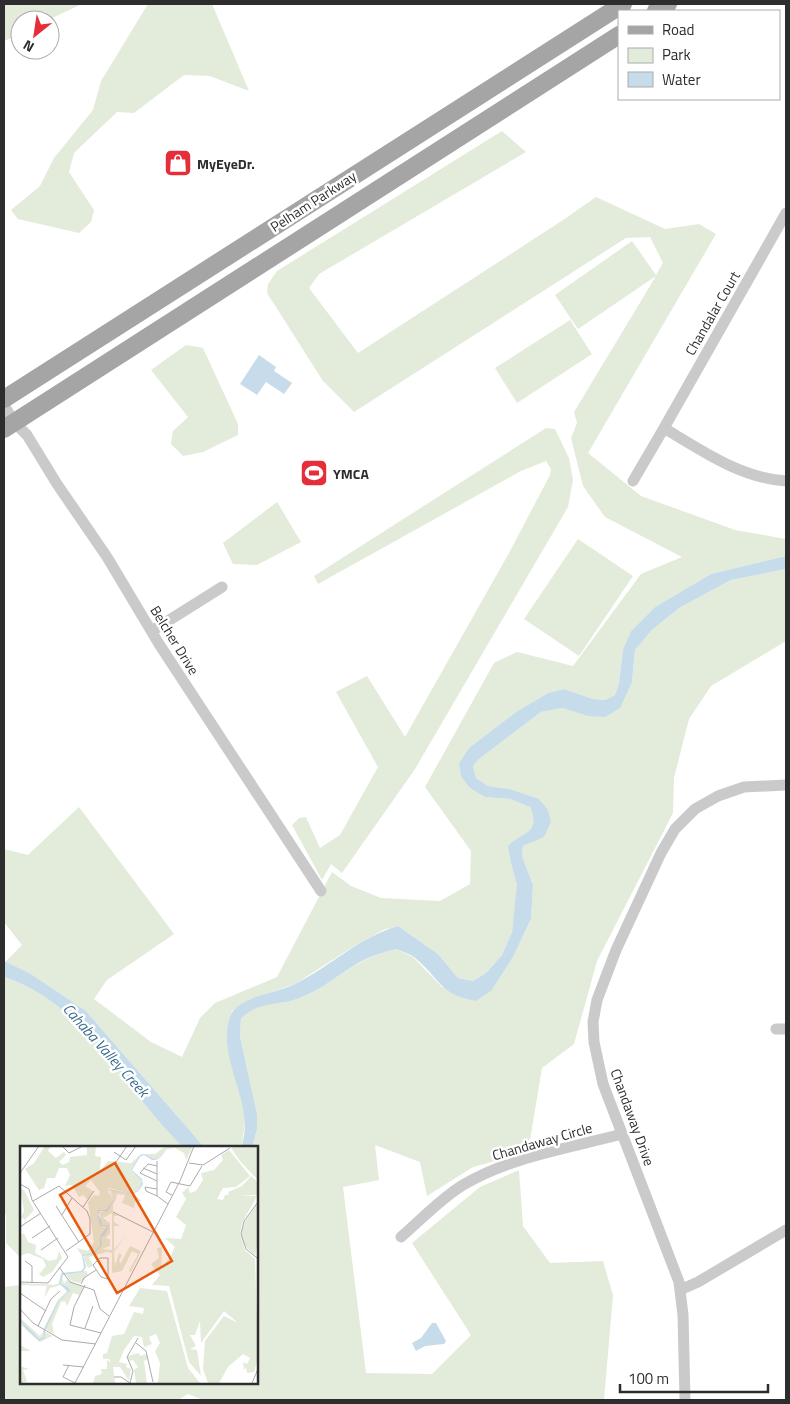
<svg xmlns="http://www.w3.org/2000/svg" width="790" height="1404" font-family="'Titillium Web',sans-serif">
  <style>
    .green { fill: #e3ebda }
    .water { fill: #c6dceb }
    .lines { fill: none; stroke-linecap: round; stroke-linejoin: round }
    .street { stroke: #cacaca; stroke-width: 11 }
    .primary { stroke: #a5a5a5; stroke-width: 18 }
    .labels { text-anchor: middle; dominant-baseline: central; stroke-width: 5; stroke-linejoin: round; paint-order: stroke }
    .poi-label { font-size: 14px; font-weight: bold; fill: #2d2d2d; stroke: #fff; text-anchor: start }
    .street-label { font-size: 14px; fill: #2d2d2d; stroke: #fff }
    .water-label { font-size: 15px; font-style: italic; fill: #3b6d8f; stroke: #fff }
    .inset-road { fill: none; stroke: #ababab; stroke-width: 1 }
    .view { fill: #e8590c; fill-opacity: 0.15; stroke: #e8590c; stroke-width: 2.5 }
    .inset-edge { fill: none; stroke: #2d2d2d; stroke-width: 2.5 }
  </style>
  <rect width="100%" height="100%" fill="#fff"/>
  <path class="green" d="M 4,4 L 82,4 L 48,20 L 20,20 L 20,34 L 4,41 Z
    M 148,4 L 212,4 L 249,91 L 210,76 L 184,75 L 134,113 L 117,112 L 74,153 L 69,172 L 94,210 L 91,222 L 79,233 L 18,219 L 11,210 L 40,186 L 54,158 L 93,110 L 101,81 Z
    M 502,131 L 526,152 L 319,274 L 309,288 L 358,353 L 563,220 L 596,197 L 665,229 L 699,224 L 716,234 L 588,453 L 641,496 L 735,530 L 786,539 L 786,556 L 711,574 L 655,607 L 631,631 L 623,651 L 619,683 L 615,695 L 605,700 L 593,699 L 564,689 L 548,693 L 516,712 L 469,748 L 459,763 L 485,797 L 510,799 L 530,807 C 537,826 535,833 514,840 L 511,863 L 518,884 L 512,932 L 502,955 L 486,973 L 473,981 L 458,978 L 438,954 L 398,926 L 383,930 L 351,948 L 295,984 L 249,1000 L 232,1011 C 221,1046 238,1077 244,1111 C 246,1122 243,1135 242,1146 L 241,1148 L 205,1148 L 86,1011 L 31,974 L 5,962 L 22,945 L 4,922 L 4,849 L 28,855 L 79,807 L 174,934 L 107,980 L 94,999 L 151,1042 L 182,1057 L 200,1018 L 215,1003 L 277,977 L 332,872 L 351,886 L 381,898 L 440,901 L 470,884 L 471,851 L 425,787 L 494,663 L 517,652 L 573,666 L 641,574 L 682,557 L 605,517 L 583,486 L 571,438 L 577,423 L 574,412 L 656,276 L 578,329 L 555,295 L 632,241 L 656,275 L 663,263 L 650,237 L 626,238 L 354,412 L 323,381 L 267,293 L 268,284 L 277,271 Z
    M 570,320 L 592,354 L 517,403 L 495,368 Z
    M 186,345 L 203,348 L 238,424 L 238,435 L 203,452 L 183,456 L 171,444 L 173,431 L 188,417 L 151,370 Z
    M 546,428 L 555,429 L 569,458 L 573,480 L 568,507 L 415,769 L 342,873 L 331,864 L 322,880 L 292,825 L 299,818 L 306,817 L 320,848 L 340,835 L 378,767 L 336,692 L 367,676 L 405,737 L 509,553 L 550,475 L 551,469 L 546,461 L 521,471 L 318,584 L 314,576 Z
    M 277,502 L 301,542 L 257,565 L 233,564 L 223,543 Z
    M 578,539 L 633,576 L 579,656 L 524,619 Z
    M 786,569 L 786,641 L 711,686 L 689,719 L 674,778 L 673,813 L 597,961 L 574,1044 L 542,1068 L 528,1152 L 473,1167 L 427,1196 L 420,1162 L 375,1145 L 379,1180 L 343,1187 L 366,1373 L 432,1374 L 471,1335 L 412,1243 L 480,1187 L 519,1170 L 523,1226 L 550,1263 L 603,1261 L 613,1295 L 604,1400 L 203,1400 L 188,1394 L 178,1400 L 4,1400 L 4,1287 L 21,1285 L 21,1383 L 256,1383 L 256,1148 L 252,1148 L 257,1129 L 257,1114 L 240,1036 L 241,1019 C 259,1000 276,1006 297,999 C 321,991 339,974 361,962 C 372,956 384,952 396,949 L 413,957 L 442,987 L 492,990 L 513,957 L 531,919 L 533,885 L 522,856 L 523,846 L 533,841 L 551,822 L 509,789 L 488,786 L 476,778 L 473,766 L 479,759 L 541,712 L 562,708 L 589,716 L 632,682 L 635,650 L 652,630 L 679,608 L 731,580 Z
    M 4,977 C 87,1004 124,1091 184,1148 L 21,1148 L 21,1258 L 6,1243 L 6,1215 L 4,1214 Z"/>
  <path class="water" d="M 259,355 L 276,367 L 274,371 L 292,383 L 284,394 L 266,382 L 257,395 L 240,384 Z
    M 786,556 L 786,569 L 731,580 L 679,608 L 652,630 L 635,650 L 632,682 L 620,708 L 605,717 L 588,716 L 562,708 L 541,712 L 479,759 L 473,766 L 476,778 L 488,786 L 509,789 L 539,799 L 548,810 L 551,822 L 544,837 L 523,846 L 522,856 L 533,885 L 531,919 L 513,957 L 492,990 L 476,1001 C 438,994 440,978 414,957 C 409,954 402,951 396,949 C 384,952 371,956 360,962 C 339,974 321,991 297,999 C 276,1006 258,1001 241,1019 L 240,1036 L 257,1114 L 257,1129 L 252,1148 L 241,1148 C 255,1108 225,1072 227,1032 C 228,1025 229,1013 236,1008 C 252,994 277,993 295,984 C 331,966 359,937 398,926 L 438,954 L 458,978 L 473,981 L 486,973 L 502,955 L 512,932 L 517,884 L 511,863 L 508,846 C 524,830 541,835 530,807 L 510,799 L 485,797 L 470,788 L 461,776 L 459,763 L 469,748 L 516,712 L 548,693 L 564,689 L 593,699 L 605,700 L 615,695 L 619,683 L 623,650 L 631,631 L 655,607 L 711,574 Z
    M 4,961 L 31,974 L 86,1011 L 205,1148 L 184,1148 C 124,1091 87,1004 4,977 Z
    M 432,1323 L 436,1323 L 446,1341 L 444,1344 L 425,1346 L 416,1351 L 412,1343 L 421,1338 Z"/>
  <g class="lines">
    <path class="street" d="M 786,213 L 664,428 C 702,451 741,478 786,481
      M 4,405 L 14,422 L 27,435 L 57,484 L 107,557 L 159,644 L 321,891
      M 633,481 L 664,428
      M 152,631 L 222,587
      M 776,1029 L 786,1029
      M 401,1237 C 421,1220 440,1199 463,1185 C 510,1157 569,1148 622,1134
      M 680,1290 L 698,1282 L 786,1230
      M 685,1400 L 683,1315 L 679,1282 L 603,1084 L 594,1042 L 593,1022 L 597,1000 L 616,950 L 661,853 L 675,829 L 695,809 L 718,796 L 744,787 L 786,785"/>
    <path class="primary" d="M 656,11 L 668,4
      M 4,399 L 623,4
      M 4,429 L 619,35"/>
  </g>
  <defs>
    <g id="shop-square" transform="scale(1.4375)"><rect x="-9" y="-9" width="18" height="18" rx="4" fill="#e52e39" stroke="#fff"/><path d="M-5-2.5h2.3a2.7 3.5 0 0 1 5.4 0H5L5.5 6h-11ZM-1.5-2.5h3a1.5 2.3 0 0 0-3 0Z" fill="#fff"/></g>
    <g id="stadium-square" transform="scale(1.4375)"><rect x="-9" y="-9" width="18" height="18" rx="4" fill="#e52e39" stroke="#fff"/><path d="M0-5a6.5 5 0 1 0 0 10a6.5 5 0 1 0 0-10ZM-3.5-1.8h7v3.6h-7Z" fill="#fff"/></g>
  </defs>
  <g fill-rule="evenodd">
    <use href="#shop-square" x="178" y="163"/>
    <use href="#stadium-square" x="314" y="473"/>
  </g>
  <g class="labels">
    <g class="poi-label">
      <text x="197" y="163">MyEyeDr.</text>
      <text x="333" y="473">YMCA</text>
    </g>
    <g class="street-label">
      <text transform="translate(313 201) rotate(-33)">Pelham Parkway</text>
      <text transform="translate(712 313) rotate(-60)">Chandalar Court</text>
      <text transform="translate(175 640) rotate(58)">Belcher Drive</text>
      <text transform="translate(633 1117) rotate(70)">Chandaway Drive</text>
      <text transform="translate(542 1141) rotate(-16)">Chandaway Circle</text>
    </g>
    <g class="water-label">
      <text transform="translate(106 1050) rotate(48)">Cahaba Valley Creek</text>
    </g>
  </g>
  <g transform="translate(20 1146)">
    <rect width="238" height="238" fill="#fff"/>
    <path d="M 25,0 L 31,0 L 28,5 L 36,12 L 44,6 L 46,9 L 39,16 L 43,19 L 49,16 L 50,11 L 67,9 L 67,0 L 76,0 L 75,10 L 81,11 L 80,25 L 88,15 L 111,17 L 121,8 L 135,8 L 143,2 L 147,0 L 135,13 L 124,8 L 119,10 L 111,24 L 122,35 L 118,45 L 107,47 L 89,42 L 88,43 L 88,46 L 94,54 L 86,65 L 81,64 L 77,66 L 79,74 L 82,77 L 79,66 L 87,66 L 95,54 L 90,43 L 105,48 L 113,48 L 122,55 L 115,56 L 114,62 L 102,57 L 105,49 L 97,48 L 96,53 L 93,58 L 93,66 L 98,70 L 94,70 L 94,76 L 100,80 L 94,80 L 94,104 L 107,87 L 94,106 L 95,120 L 99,107 L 102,109 L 99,115 L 101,117 L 110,100 L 121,105 L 111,126 L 109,125 L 118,108 L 112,105 L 102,125 L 92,127 L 92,107 L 87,106 L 69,111 L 73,120 L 68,122 L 63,111 L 68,108 L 62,110 L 57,102 L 68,105 L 74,96 L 68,56 L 74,49 L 79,50 L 80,46 L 71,34 L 65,40 L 73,45 L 68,54 L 63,49 L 59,51 L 52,39 L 45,40 L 50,29 L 47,22 L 39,22 L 35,32 L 27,32 L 24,42 L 19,44 L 5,23 L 14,17 ZM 92,67 L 92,104 L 82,103 L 90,100 L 90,93 L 85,92 L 90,88 L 90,77 L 83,72 ZM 148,0 L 173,0 L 166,14 L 164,7 L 155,2 L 147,3 L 141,11 L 137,14 L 134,14 ZM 214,0 L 237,0 L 237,33 L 220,15 L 211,2 ZM 209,4 L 230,30 L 216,41 L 203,42 L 197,53 L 203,54 L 205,49 L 209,49 L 208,46 L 222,40 L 231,30 L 237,35 L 237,49 L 219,49 L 237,50 L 222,77 L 220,88 L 225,104 L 235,113 L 238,212 L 234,226 L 227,227 L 226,221 L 224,224 L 223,216 L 227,218 L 230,212 L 223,208 L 208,221 L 199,237 L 188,237 L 183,223 L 185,195 L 204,170 L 218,177 L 204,165 L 181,197 L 180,175 L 175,189 L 170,189 L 176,200 L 170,203 L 177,204 L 181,230 L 169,216 L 149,140 L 132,139 L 140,129 L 131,118 L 139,112 L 137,102 L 142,101 L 141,123 L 150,111 L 155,101 L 145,92 L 161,93 L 166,79 L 156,71 L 166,53 L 162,47 L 168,41 L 170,47 L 176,45 L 183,34 L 181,27 L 194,24 L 203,14 L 201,9 ZM 0,43 L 4,44 L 14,64 L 5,74 L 1,71 L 4,65 ZM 238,57 L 238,95 L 235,110 L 224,99 L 221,89 L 224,76 ZM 4,87 L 8,96 L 16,99 L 15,107 L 29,115 L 37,113 L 39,105 L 42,112 L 32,126 L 23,131 L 19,128 L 26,120 L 23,113 L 8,107 L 0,110 L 0,89 ZM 66,125 L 68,128 L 60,137 L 51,135 L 46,129 ZM 41,126 L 44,138 L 47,134 L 64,141 L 59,149 L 53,147 L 47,160 L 45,155 L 41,156 L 32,178 L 34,188 L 24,182 L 38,154 L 48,144 L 41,139 L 30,142 L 24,152 L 27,140 L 0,139 L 0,137 L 34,139 L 39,137 ZM 120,142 L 147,145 L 168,222 L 180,237 L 138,237 L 140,217 L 135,205 L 140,197 L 136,188 L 129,191 L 132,198 L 124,201 L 122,191 L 114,190 L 104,204 L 99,216 L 107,218 L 106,221 L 111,223 L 109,235 L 100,221 L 93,221 L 95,237 L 73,237 L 75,230 L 82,228 L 81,223 L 87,223 L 87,214 L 91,217 L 89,213 L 83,213 L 83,208 L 87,207 L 92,190 L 104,188 L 114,166 L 123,168 L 124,162 L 109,160 ZM 0,172 L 20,190 L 24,185 L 32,190 L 20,196 L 0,178 ZM 0,199 L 11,205 L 1,205 L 0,220 L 9,223 L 3,224 L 7,235 L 3,237 L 0,237 ZM 119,207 L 120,210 L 126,208 L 128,213 L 124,215 L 127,237 L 112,237 L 116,237 L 114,224 L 118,221 L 113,214 L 109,215 L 107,210 Z" fill="#e3ebda" fill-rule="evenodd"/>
    <path d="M 148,0 L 135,14 L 132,14 L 124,9 L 120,11 L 112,24 L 122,33 L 123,38 L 118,46 L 108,48 L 89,44 L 95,54 L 87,66 L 80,65 L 78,68 L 82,76 L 81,79 L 87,79 L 89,80 L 85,89 L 81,91 L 82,99 L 74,108 L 63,110 L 66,121 L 63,126 L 43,129 L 40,137 L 49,142 L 50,145 L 39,155 L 25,185 L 25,192 L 19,195 L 6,183 L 0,173 L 19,193 L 24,191 L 23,185 L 38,155 L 48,146 L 39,137 L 42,127 L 61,125 L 64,122 L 62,109 L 73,107 L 80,100 L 80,90 L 88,80 L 80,80 L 77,66 L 79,64 L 86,64 L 94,54 L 88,43 L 107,47 L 118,45 L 122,35 L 111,24 L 119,10 L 124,8 L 135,13 Z" fill="#c6dceb"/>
    <path class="inset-road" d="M 42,0 L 49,7 L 63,0M 94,6 L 106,14 L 116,0M 137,15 L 137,50 L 148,58M 96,16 L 107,0M 169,17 L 183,19 L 210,2M 137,20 L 128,18 L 120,27 L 137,35M 123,22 L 137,28M 0,27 L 19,0M 0,38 L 9,43 L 12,54 L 48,111 L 28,137 L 0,136M 39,40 L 67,65 L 70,73 L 70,88 L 46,105M 137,43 L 125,41 L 126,45 L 137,50M 152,49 L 146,46 L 151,36 L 170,40 L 182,20M 13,55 L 39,40M 36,60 L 59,96M 63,61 L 74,45M 93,66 L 135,87M 42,69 L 52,52M 0,81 L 21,67M 12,92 L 30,80M 21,104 L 38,92M 238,105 L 238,131M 80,112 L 88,112 L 88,133 L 81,131 L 73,119 ZM 237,112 L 226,103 L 221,88 L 224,75 L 238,56M 5,115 L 12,120 L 12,137M 39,121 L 50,136 L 74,144 L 80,163 L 89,170M 61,138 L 64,132 L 76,124M 65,139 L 54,161 L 50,179 L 81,187M 0,147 L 26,165M 0,163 L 13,177 L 42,194 L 76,198M 18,180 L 31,153 L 40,145M 65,182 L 73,160M 116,197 L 126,205 L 133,236M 43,219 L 64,221M 49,219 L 43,231 L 55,237M 94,231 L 101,231 L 110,237M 55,237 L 160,35 L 174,0M 110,237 L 113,225 L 107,211 L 118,192M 232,237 L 238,223"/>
    <path class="view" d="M 95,17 L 152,115 L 97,147 L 40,49 Z"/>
    <rect width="238" height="238" class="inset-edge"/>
  </g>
  <rect width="790" height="1404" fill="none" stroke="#2d2d2d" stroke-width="10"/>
  <rect x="618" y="10" width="162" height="90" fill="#ffffff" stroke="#ababab"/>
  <rect x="628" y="26" width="25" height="8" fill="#a5a5a5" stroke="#ababab"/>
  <text x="662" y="35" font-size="15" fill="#2d2d2d">Road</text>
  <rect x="628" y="48" width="25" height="15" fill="#e3ebda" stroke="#ababab"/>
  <text x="662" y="60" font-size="15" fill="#2d2d2d">Park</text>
  <rect x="628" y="72" width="25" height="15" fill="#c6dceb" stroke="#ababab"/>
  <text x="662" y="85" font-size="15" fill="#2d2d2d">Water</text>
  <g transform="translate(35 35) rotate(210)"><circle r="24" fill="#ffffff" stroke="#ababab"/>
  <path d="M0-4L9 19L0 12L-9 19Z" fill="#e52e39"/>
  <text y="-8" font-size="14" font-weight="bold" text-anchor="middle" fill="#2d2d2d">N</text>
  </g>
  <path d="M620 1384v8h148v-8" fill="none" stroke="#2d2d2d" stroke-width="2.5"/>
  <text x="628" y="1384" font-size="15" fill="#2d2d2d" stroke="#ffffff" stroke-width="4" paint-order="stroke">100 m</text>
</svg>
